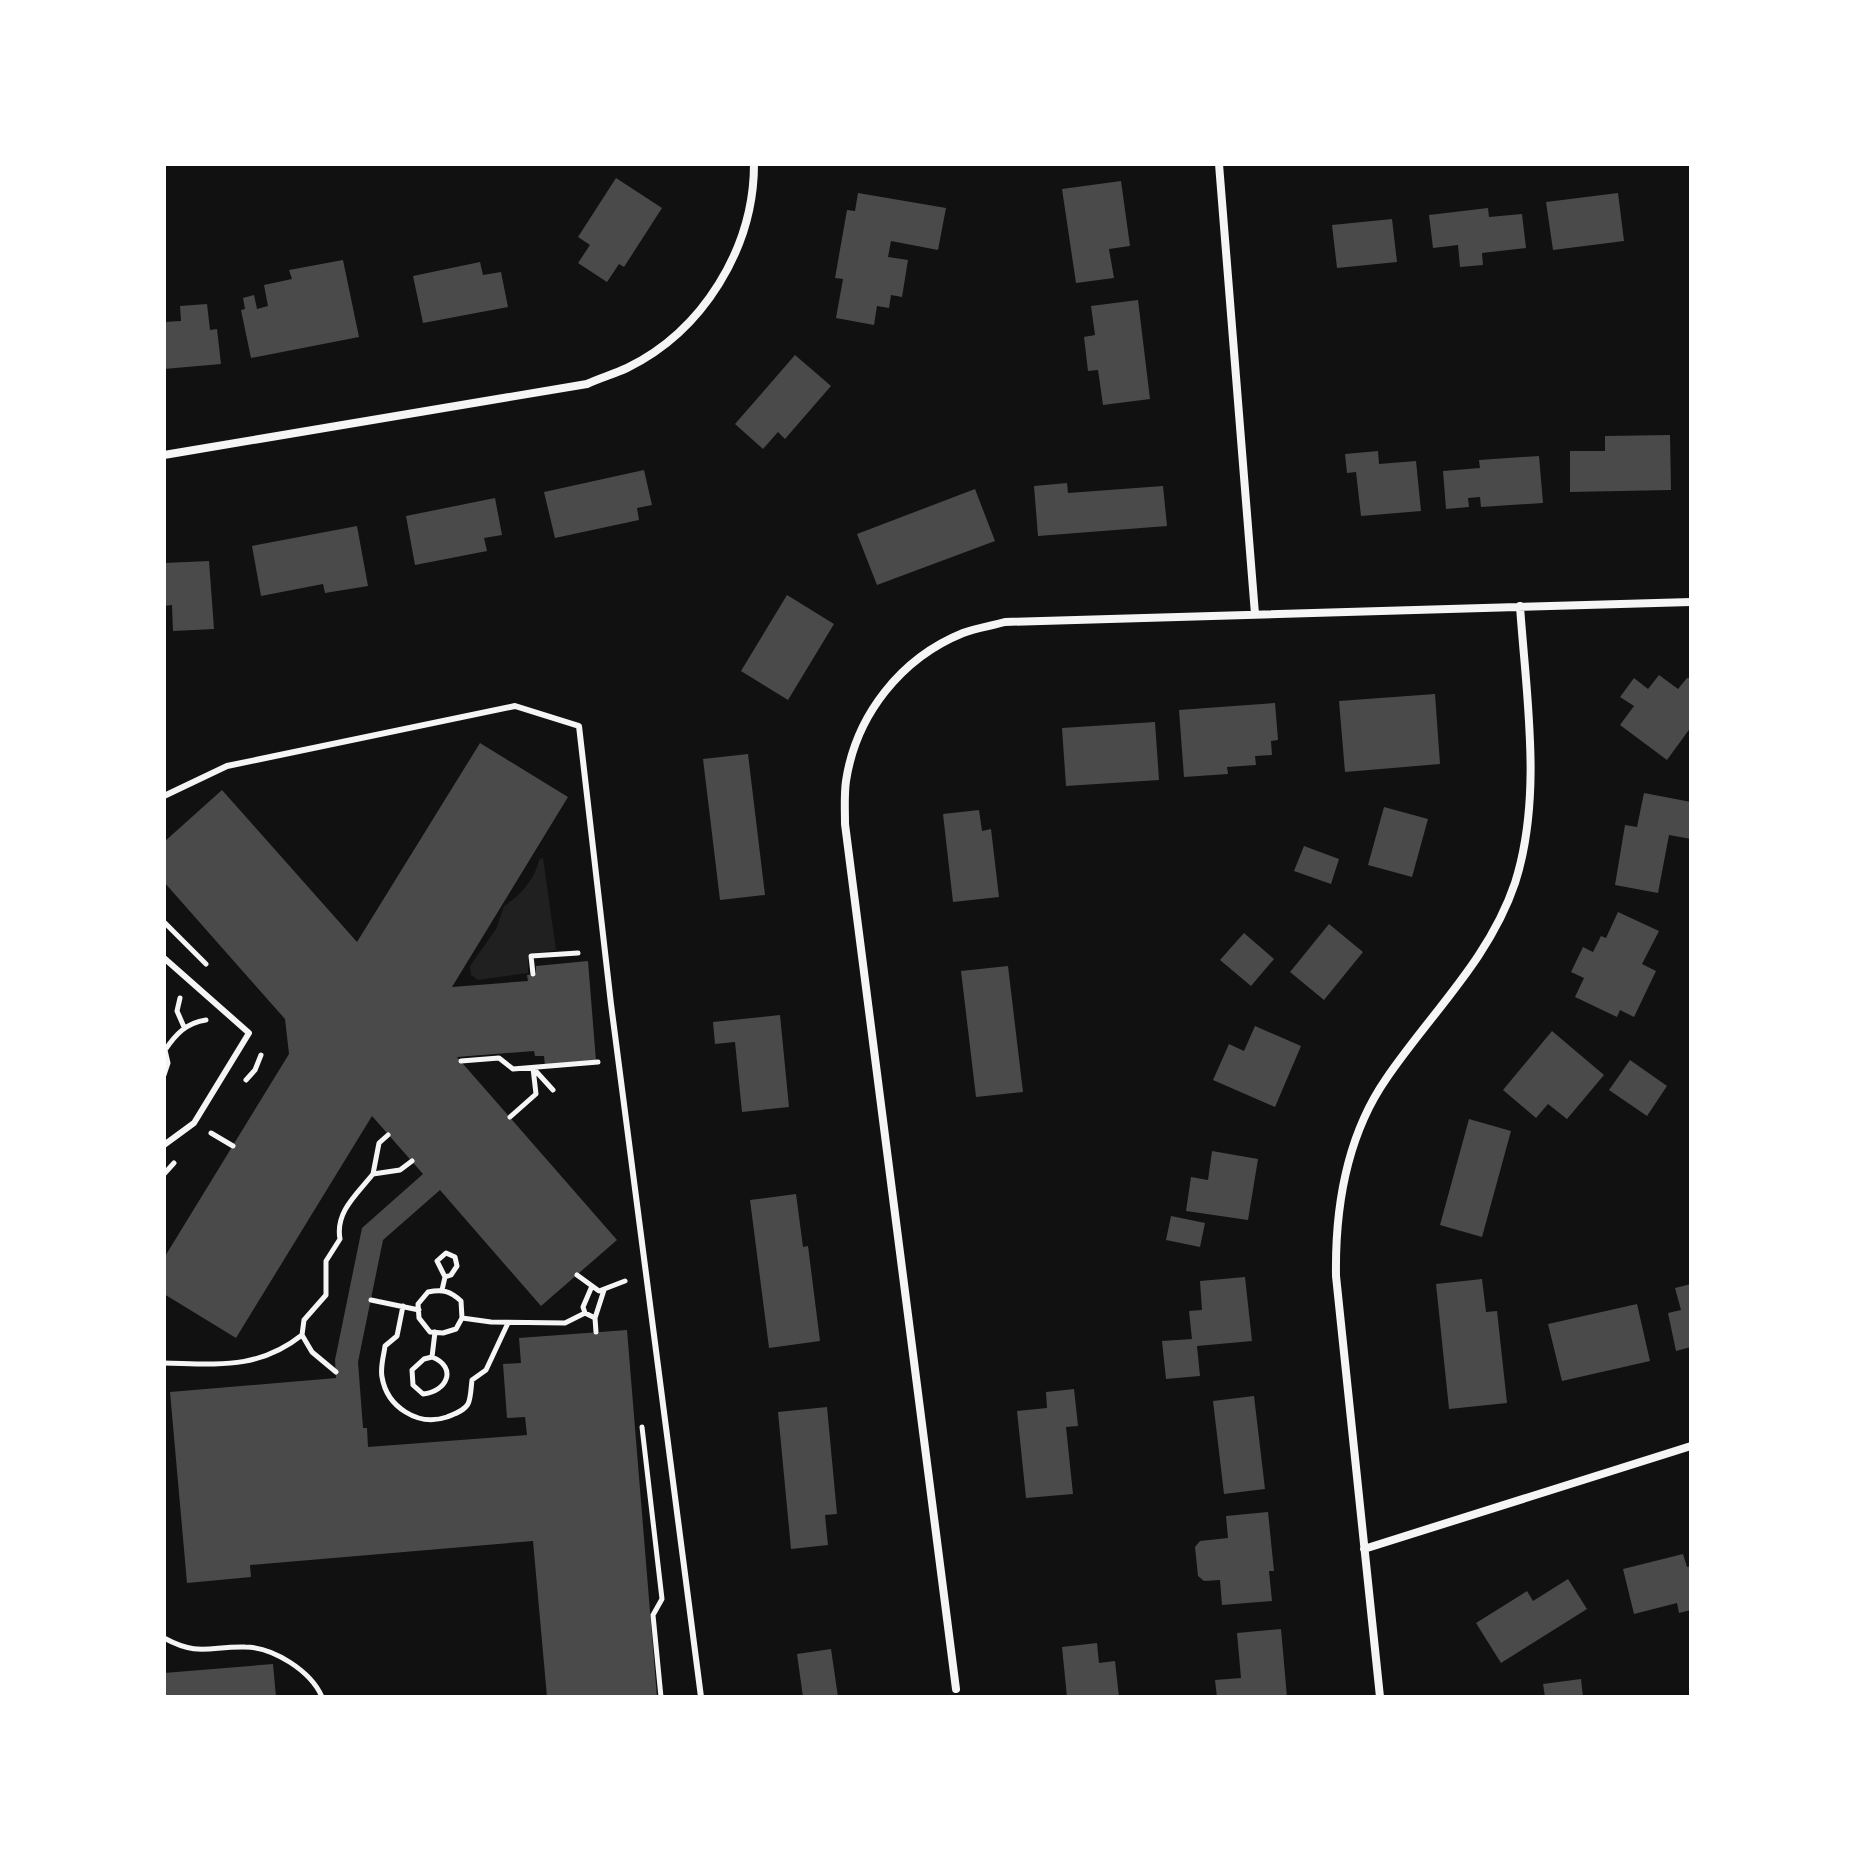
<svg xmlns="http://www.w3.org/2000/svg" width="1855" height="1861" font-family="Commissioner,sans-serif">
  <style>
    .green { fill: #202020 }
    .building { fill: #4a4a4a }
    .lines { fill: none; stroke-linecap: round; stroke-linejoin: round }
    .path { stroke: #f5f5f5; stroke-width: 5 }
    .service { stroke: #f5f5f5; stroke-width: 6 }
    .minor { stroke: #f5f5f5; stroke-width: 8 }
  </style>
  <rect width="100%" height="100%" fill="#111"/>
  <path class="green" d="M 543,858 L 556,950 L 528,954 L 528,973 L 478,980 L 471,975 L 470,966 L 496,929 L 504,906 C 520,896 535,879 539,860 Z"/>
  <path class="building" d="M 616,178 L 662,208 L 624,267 L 619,264 L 607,282 L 578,263 L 590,245 L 578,237 Z
    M 1121,181 L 1130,246 L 1109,249 L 1114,278 L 1076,283 L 1062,189 Z
    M 858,193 L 946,208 L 938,250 L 891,241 L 888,257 L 908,260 L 902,297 L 891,295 L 889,308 L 877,306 L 874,325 L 836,318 L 843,279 L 835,278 L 847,210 L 855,211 Z
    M 1618,193 L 1624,241 L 1553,250 L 1546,202 Z
    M 1488,208 L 1489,217 L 1522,214 L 1526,248 L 1482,253 L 1483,265 L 1460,267 L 1458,245 L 1433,248 L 1429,215 Z
    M 1392,219 L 1397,262 L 1337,268 L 1332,225 Z
    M 343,260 L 359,337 L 251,358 L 241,310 L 245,309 L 243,298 L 254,295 L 257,309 L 268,306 L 264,285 L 292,279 L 289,270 Z
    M 480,262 L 483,275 L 501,272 L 508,307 L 423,323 L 413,276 Z
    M 1138,300 L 1150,399 L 1103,405 L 1098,370 L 1088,371 L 1084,337 L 1095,335 L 1091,306 Z
    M 207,304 L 210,330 L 217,329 L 221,364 L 164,369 L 164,322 L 181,321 L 180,306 Z
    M 795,355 L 831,386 L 785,439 L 778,432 L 763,449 L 735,424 Z
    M 1670,435 L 1671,490 L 1570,492 L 1570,451 L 1605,451 L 1605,436 Z
    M 1378,451 L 1379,464 L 1416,461 L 1421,511 L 1361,516 L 1356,472 L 1347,473 L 1345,454 Z
    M 1539,456 L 1543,503 L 1481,507 L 1480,497 L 1468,498 L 1469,507 L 1446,509 L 1443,471 L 1480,468 L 1479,460 Z
    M 644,470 L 652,505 L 637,508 L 639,520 L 555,538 L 544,492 Z
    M 1067,483 L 1068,493 L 1163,486 L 1167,526 L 1038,536 L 1034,486 Z
    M 975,489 L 995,541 L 877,585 L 857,534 Z
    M 495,498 L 502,535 L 484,538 L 487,551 L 415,565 L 406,516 Z
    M 357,526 L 368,586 L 325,593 L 323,584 L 261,596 L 252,546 Z
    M 209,561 L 214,629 L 173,631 L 172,605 L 164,606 L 164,563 Z
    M 787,595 L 834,624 L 788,700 L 741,671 Z
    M 1659,675 L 1678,689 L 1687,678 L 1691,678 L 1691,727 L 1667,760 L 1620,725 L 1634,706 L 1620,697 L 1634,678 L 1648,689 Z
    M 1435,694 L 1440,764 L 1345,772 L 1339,701 Z
    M 1275,703 L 1278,740 L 1271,741 L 1272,755 L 1255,756 L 1256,765 L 1227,767 L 1228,774 L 1184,777 L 1179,710 Z
    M 1155,722 L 1159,780 L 1066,786 L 1062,728 Z
    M 480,743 L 568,797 L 452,987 L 528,981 L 527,975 L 536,974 L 536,966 L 588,961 L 596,1061 L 545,1066 L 544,1056 L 535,1056 L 534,1051 L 457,1057 L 617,1240 L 541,1306 L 440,1190 L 383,1240 L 358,1362 L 363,1428 L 367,1428 L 368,1447 L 527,1435 L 525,1417 L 507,1418 L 503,1364 L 521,1363 L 519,1338 L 627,1330 L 657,1697 L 547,1697 L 533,1541 L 250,1565 L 251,1577 L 187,1583 L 170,1392 L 336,1378 L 335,1360 L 362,1228 L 423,1174 L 372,1116 L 236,1338 L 164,1294 L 164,1258 L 289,1054 L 285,1019 L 164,882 L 164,842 L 222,790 L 357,942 Z
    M 748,754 L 765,895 L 720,900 L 703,759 Z
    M 1644,793 L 1691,802 L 1691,839 L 1669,835 L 1658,893 L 1615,885 L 1625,825 L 1637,827 Z
    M 1384,807 L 1428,819 L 1412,877 L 1368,865 Z
    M 979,810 L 982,831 L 991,829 L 999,897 L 953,902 L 943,814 Z
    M 1304,846 L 1339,859 L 1331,884 L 1294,871 Z
    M 1618,912 L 1659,931 L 1642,964 L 1656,971 L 1634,1017 L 1620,1010 L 1617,1017 L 1575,997 L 1584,978 L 1571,972 L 1583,947 L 1593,952 L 1601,936 L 1606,938 Z
    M 1329,924 L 1363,952 L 1324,1000 L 1290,972 Z
    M 1244,933 L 1274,959 L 1251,986 L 1220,960 Z
    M 1008,966 L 1023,1092 L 976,1097 L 961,971 Z
    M 780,1015 L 789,1107 L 742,1112 L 735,1042 L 715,1044 L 713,1022 Z
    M 1255,1026 L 1301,1046 L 1275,1107 L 1213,1080 L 1229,1044 L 1244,1051 Z
    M 1552,1031 L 1604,1075 L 1567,1119 L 1548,1104 L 1536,1118 L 1503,1090 Z
    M 1630,1060 L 1667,1086 L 1647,1116 L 1609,1090 Z
    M 1469,1119 L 1511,1131 L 1482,1237 L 1440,1225 Z
    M 1212,1151 L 1258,1159 L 1248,1220 L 1186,1211 L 1191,1177 L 1208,1180 Z
    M 796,1194 L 803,1247 L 808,1246 L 820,1341 L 769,1348 L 750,1200 Z
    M 1171,1216 L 1205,1223 L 1200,1247 L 1166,1240 Z
    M 1245,1277 L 1252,1341 L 1197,1346 L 1200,1376 L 1166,1379 L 1162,1341 L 1192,1339 L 1189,1311 L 1202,1310 L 1200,1281 Z
    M 1482,1279 L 1486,1312 L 1497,1311 L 1507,1403 L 1449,1409 L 1436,1284 Z
    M 1691,1284 L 1691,1347 L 1676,1351 L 1668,1313 L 1681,1310 L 1675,1288 Z
    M 1637,1304 L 1650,1361 L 1562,1381 L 1548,1324 Z
    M 1074,1389 L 1078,1426 L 1066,1427 L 1073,1494 L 1026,1498 L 1017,1411 L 1047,1408 L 1046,1392 Z
    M 1254,1396 L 1265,1489 L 1224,1494 L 1213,1401 Z
    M 827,1407 L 837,1514 L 825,1515 L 828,1545 L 791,1549 L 778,1412 Z
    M 1268,1512 L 1274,1571 L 1269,1571 L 1272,1601 L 1222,1605 L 1220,1580 L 1204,1581 L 1198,1576 L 1195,1547 L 1200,1541 L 1228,1538 L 1226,1516 Z
    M 1683,1554 L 1687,1567 L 1691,1566 L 1691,1610 L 1679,1613 L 1677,1603 L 1634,1614 L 1623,1569 Z
    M 1568,1579 L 1587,1609 L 1501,1663 L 1476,1623 L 1527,1591 L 1533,1601 Z
    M 1281,1629 L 1287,1697 L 1217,1697 L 1215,1680 L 1241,1678 L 1237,1633 Z
    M 1097,1643 L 1099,1663 L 1115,1661 L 1119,1697 L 1067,1697 L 1062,1647 Z
    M 831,1649 L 838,1697 L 803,1697 L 797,1654 Z
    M 273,1664 L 276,1697 L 164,1697 L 164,1673 Z
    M 1581,1679 L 1583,1697 L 1545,1697 L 1543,1684 Z"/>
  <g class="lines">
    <path class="path" d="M 164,922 L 206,964
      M 533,974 L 531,956 L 578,953
      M 180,998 L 177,1011 L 184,1027
      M 461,1061 L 499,1058 L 513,1069 L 598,1062
      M 533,1068 L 553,1090
      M 164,1075 L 168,1063 L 165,1050 C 176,1034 186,1023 206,1020
      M 246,1080 L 255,1070 L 261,1055
      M 510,1117 L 536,1094 L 533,1068
      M 211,1133 L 233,1146
      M 388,1135 L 379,1143 L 373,1174 L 400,1170 L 412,1161
      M 164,1174 L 174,1163
      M 577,1275 L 599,1291 L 625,1281
      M 592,1286 L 583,1307 L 585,1313 L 595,1318
      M 442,1290 L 445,1277 L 451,1275 L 457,1266 L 455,1257 L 446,1253 L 437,1261 L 445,1277
      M 371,1300 L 419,1310
      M 403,1306 L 397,1336 L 385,1346 C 384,1355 380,1367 382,1377 C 387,1407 418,1427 447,1417 C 454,1414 464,1411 468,1404 C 471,1398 471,1387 472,1380 L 486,1370 L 508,1323
      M 462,1318 L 456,1329 L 443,1333 L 430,1332 L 419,1318 L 418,1304 L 428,1292 C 443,1289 450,1291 461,1301 L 462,1318 L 491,1322 L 565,1323 L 585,1313
      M 596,1332 L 595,1318 L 604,1290
      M 432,1357 C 458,1367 447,1392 423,1394 L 413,1385 L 412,1370 L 424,1359 L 432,1357 L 435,1332
      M 164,1363 C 217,1364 258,1370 302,1335
      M 336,1372 L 312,1352 L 302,1335 L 304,1320 L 326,1295 L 326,1261 L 340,1239 C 335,1212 357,1194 373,1174
      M 642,1427 L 662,1599 L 653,1615 L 661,1697
      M 164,1638 C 199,1657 210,1646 245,1647 C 273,1647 311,1671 322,1697"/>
    <path class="service" d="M 164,796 L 227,766 L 515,706 L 579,726 L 611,1004 L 701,1697
      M 164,958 L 249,1033 L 194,1123 L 164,1145"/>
    <path class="minor" d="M 1219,164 L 1255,614
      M 164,455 L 587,384 C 600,378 614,374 627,368 C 703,331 754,248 754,164
      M 1364,1549 L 1691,1446
      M 956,1689 L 845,824 C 845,810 844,795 846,781 C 856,715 901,658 963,633 C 976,628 991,626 1005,622 L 1691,602
      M 1380,1697 L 1336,1276 C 1335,1208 1346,1137 1386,1079 C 1430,1014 1489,960 1515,883 C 1543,796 1526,695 1520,606"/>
  </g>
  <rect width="1855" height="1861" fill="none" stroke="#ffffff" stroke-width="332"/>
</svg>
